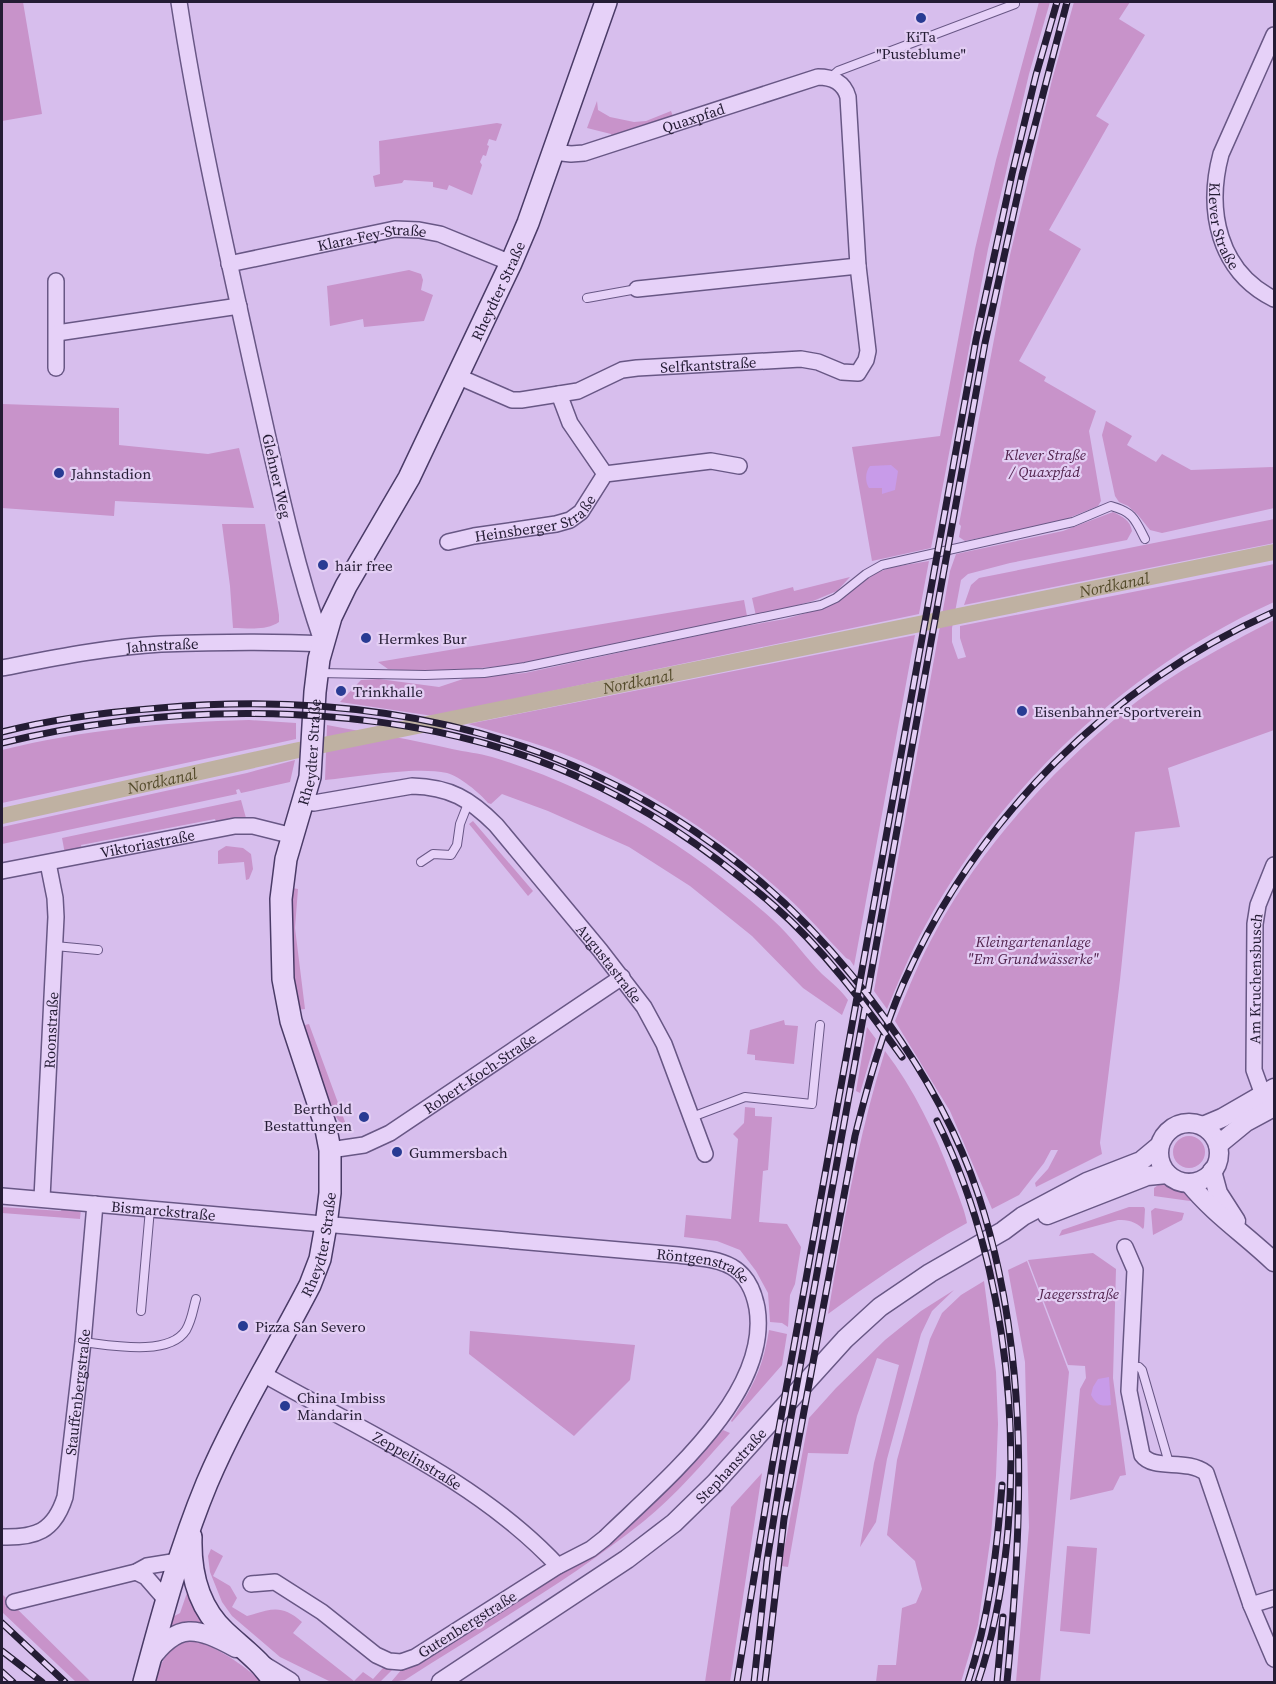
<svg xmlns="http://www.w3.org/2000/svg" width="1276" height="1684" font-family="'Source Serif 4',serif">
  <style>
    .green { fill: #c893ca }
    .sand { fill: #c89be9 }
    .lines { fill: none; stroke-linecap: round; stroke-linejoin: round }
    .canal { stroke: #bfb1a2; stroke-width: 16 }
    .service-casing { stroke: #685785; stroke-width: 10 }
    .minor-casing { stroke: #685785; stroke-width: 18 }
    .tertiary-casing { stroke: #685785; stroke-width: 21 }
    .secondary-casing { stroke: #4a3b67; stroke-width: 24 }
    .service { stroke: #e6d1f8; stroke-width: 8 }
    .minor { stroke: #e6d1f8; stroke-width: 15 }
    .tertiary { stroke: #e6d1f8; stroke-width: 18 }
    .secondary { stroke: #e6d1f8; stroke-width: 21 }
    .rail-casing { stroke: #241c34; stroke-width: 7 }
    .rail { stroke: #e3cef4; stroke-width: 4.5; stroke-dasharray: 14; stroke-linecap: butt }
    .poi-dot { fill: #283b93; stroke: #e3cef4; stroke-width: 2 }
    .labels { text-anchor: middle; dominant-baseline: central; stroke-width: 4.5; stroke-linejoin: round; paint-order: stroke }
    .poi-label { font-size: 15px; fill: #241c34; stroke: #e3cef4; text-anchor: start }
    .street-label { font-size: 15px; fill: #241c34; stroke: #e3cef4 }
    .park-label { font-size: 15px; font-style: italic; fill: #51234d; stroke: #e3cef4 }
    .water-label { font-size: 16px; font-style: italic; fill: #544b2b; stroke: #e3cef4 }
  </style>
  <rect width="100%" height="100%" fill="#d7beed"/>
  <path class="green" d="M 2,2 L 23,2 L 42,114 L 2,121 Z
    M 1039,2 L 1050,2 L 1029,74 L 988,249 L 931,548 L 872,561 L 852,447 L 940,436 L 975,249 L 996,160 Z
    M 1074,2 L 1130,2 L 1119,19 L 1145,35 L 1096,116 L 1109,124 L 1049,230 L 1081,249 L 1019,361 L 1046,377 L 1044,381 L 1096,411 L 1089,431 L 1101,501 L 1098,506 L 1064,520 L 965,541 L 959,537 L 961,526 L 959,524 L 1010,255 L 1052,80 Z
    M 597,101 L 598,110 L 610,117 L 634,122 L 646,121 L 671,111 L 674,119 L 613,137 L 611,134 L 587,128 Z
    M 497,123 L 502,124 L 496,141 L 489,139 L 487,145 L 489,146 L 486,156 L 483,155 L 480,162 L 482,165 L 472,195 L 449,185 L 447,190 L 433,187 L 433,182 L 404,180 L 402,183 L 375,187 L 373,176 L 380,174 L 379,141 Z
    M 409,270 L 421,274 L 423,280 L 421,290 L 433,295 L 424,321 L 364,327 L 363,319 L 330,326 L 327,286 Z
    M 2,404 L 119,408 L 119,445 L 208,454 L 239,448 L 254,508 L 115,501 L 114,516 L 2,508 Z
    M 1106,421 L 1132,436 L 1127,445 L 1156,462 L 1162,454 L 1191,470 L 1274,467 L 1274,508 L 1162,533 L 1150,530 L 1138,515 L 1128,506 L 1119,502 L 1115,496 L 1102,435 Z
    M 1113,512 C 1123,517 1130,520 1132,531 L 1127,540 L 1010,563 L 968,574 L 961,580 L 952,628 L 952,642 L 958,659 L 966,657 L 960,638 L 960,626 L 1274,564 L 1274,602 C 1130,666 1000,787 925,926 C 910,953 899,981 887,1009 L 874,991 L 950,571 L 956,554 L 1063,531 Z
    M 1274,519 L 1274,543 L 964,605 L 971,585 L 979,578 Z
    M 222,524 L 265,524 L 279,615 L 279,622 C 266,631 248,628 233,628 L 230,586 Z
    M 929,561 L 919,614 L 433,716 L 340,702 L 361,680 L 379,679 L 439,687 L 466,678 L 525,673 L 728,629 L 785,619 L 821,609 L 842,598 L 875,573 L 893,567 Z
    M 850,577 L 837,591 L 813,601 L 756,616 L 752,598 L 793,587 L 794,591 Z
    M 744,600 L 747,616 L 739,620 L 649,636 L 524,664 L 470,669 L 416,671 L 388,669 L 378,662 Z
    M 1274,620 L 1274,730 L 1168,768 L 1180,827 L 1135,832 L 1120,980 L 1100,1143 L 1102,1154 L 1036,1187 L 1035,1183 L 1048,1169 L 1058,1150 L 1051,1150 L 1044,1163 L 1019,1195 L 992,1209 L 950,1111 L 895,1021 C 908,989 920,959 937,929 C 982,846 1056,765 1130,707 C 1172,673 1226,645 1274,620 Z
    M 915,635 L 854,966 L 850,960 L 846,958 C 826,937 807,915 786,896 C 725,841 656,794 581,761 C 545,745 506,735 468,724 Z
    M 249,720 L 296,723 L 296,739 L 2,803 L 2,750 C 82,730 166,722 249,720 Z
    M 327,725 C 369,733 411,739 452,749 C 465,752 479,753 492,757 C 598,789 691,847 773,920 C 792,937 805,957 822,974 C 832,983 840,989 848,1000 L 842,1015 L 803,988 L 752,936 L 690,886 L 629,847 L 548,811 L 502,794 L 491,804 L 488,803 C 480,793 459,776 447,773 C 415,766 358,777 325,780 Z
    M 295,760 L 290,782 L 241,793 L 239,789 L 236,790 L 237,794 L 2,844 L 2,827 L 247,773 Z
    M 241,800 L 246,818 L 217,824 L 215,819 L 81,845 L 82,851 L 65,854 L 62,838 Z
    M 473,821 L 533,891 L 528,896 L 469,824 Z
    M 226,846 L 243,848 L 251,854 L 253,869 L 249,879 L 246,880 L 244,862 L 218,864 L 218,851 Z
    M 292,888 L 298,889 L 295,928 L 305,1009 L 297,1010 C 290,969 289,930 292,888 Z
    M 784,1020 L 785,1025 L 798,1026 L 794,1064 L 755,1060 L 755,1055 L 747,1054 L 750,1030 Z
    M 309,1024 L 348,1130 C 328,1118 309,1049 301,1026 Z
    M 867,1027 L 876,1039 L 860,1093 L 856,1091 Z
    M 885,1051 C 914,1089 935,1133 952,1178 C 957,1193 964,1207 967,1223 C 918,1250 873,1281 828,1314 C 843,1225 858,1137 885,1051 Z
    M 745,1107 L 755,1108 L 755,1116 L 772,1117 L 768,1170 L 763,1171 L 759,1222 L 787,1224 L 801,1247 L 795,1284 L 790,1295 L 788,1327 L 782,1323 L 770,1322 L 768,1293 L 756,1271 L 740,1250 L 717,1241 L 684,1237 L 686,1215 L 731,1219 L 738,1139 L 733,1134 L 744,1123 Z
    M1173 1152a16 16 0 1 1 32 0a16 16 0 1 1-32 0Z
    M 1165,1180 L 1196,1198 L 1190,1201 L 1154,1196 L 1154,1188 Z
    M 2,1207 L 61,1211 L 62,1207 L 81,1209 L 80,1219 L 2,1213 Z
    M 1129,1207 L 1144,1207 L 1145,1209 L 1144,1227 L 1143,1229 C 1135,1221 1128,1220 1118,1220 L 1059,1236 L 1062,1230 Z
    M 1155,1208 L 1184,1213 L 1182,1220 L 1153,1235 L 1151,1211 Z
    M 1093,1253 L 1116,1269 L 1113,1378 L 1126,1475 L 1120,1476 L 1113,1490 L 1070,1500 L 1080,1389 L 1086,1378 L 1085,1366 L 1068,1365 L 1028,1260 Z
    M 1027,1261 L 1069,1372 L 1040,1682 L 1016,1682 L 1029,1527 L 1025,1362 L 1008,1270 Z
    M 984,1281 L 996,1372 L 998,1424 L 996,1476 L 991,1535 L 978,1625 L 961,1682 L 876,1682 L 878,1665 L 896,1665 L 902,1608 L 916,1603 L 922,1589 L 915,1561 L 887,1535 L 897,1460 L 930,1339 L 942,1313 L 961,1295 Z
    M 954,1290 L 932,1311 L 921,1334 L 887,1459 L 876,1522 L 860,1547 L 874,1463 L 899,1365 L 877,1358 L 857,1416 L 848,1454 L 808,1453 L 788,1567 L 781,1566 L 809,1418 L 836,1388 L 885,1340 L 921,1311 Z
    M 769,1330 L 787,1334 L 782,1365 L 732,1422 L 731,1421 C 752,1388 763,1369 769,1330 Z
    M 470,1331 L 635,1345 L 630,1380 L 574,1436 L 469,1354 Z
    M 723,1430 L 730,1433 C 703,1463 676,1495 644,1521 C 572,1579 484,1629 405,1680 L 391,1682 L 402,1669 L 410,1668 L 429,1658 L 609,1542 L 699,1457 Z
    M 762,1473 L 730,1682 L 705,1682 L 731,1507 Z
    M 1067,1546 L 1097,1548 L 1090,1634 L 1060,1631 Z
    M 211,1549 L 223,1556 L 213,1576 L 230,1586 L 237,1598 L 232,1607 L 247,1616 C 272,1609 281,1604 302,1622 L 293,1633 L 354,1681 L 363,1672 L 373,1679 L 383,1668 L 393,1669 L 380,1682 L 331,1682 L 280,1657 L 232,1616 L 222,1602 L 210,1572 L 208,1556 Z
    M 188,1590 L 208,1624 L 184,1622 L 168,1628 L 167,1620 L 180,1613 Z
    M 2,1594 L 91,1682 L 76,1682 L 2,1612 Z
    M 191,1641 C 213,1643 246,1667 262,1682 L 154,1682 C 161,1662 168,1645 191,1641 Z"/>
  <path class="sand" d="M 891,465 L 898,471 L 895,490 L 882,494 L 882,488 L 869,488 C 865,482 865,472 870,466 Z
    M 1109,1377 L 1111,1405 C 1100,1407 1096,1404 1091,1395 L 1093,1387 L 1098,1379 Z"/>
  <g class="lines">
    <path class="canal" id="s1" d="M 2,816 L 294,751 L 1274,552"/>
    <g class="service-casing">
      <path id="service" d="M 830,78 L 838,71 L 1015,4
        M 587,298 L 637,289
        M 319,673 L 425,675 L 484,673 L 525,667 L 821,605 L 836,598 L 866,574 L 882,565 L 1073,522 L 1111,506 C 1133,512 1135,519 1145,539
        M 421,862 L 433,854 L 451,855 L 457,845 L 460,824 L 469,801
        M 55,946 L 98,950
        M 692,1117 L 745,1097 L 812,1104 L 820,1025
        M 141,1311 L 150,1209
        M 83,1342 C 110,1345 169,1357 186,1330 C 192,1320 193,1309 196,1299
        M 1130,1366 L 1139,1367 L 1142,1370 L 1169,1463"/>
    </g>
    <g class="minor-casing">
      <g id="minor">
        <path id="s2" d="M 1274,35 L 1221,154 C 1206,210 1218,271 1274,299"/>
        <path id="s3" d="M 553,152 L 571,154 L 584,153 L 818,77 C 832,77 844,82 848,97 L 858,266 L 637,289"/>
        <path id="s4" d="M 229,264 L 395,229 L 419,230 L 440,234 L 511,263"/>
        <path d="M 56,281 L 56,368"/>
        <path d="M 57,333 L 239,306"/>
        <path id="s5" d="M 457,376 L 512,400 L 521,400 L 578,391 L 622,370 L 637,368 L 801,359 L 818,362 L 842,372 L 858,373 L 866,360 L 868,351 L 858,266"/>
        <path d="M 559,394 L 570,423 L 605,474"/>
        <path id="s6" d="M 448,542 L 474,536 L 556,524 L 570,520 L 581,512 L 605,474 L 711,461 L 739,466"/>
        <path id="s7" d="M 2,668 C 54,658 108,647 161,644 C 215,642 270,641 323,644 C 292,555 274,463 253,371 C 226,248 198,126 179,2"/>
        <path id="s8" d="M 304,802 L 314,803 L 412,786 C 450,787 470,799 496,825 L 600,950 L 644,1007 L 664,1044 L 705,1154"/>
        <path id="s9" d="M 2,871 L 235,826 L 253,826 L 293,836"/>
        <path id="s10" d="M 1263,1095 L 1254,1070 L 1255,924 L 1258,905 L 1274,865"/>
        <path id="s11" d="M 330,1150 L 364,1145 L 390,1133 L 622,977"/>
        <path id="s12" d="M 2,1196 L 678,1255 C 718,1260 748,1260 757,1308 C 771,1395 661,1483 605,1538 L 591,1549 L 558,1566 L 415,1657 L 401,1662 L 389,1661 L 376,1655 L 322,1612 L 275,1582 L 251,1584"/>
        <path id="s13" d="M 42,1198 L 56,917 L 55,898 L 48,863"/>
        <path d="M 1125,1247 L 1135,1270 L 1129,1391 L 1142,1455 C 1154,1471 1186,1458 1206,1473 L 1251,1605 L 1274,1659"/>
        <path id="s14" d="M 263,1374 C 364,1432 478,1480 558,1566"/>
        <path id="s15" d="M 2,1537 C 35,1538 54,1532 65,1497 L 83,1342 L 95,1204"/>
        <path d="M 136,1572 L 146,1577 L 166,1600"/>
        <path d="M 14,1602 L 136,1572 L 147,1566 L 178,1561"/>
        <path d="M 1251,1605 L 1274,1598"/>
      </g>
    </g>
    <g class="tertiary-casing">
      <g id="tertiary">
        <circle cx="1189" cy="1153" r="30"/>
        <path d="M 1203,1126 L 1222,1118 L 1274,1088"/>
        <path d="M 1218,1145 L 1246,1122 L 1274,1107"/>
        <path d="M 1212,1171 L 1218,1193 L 1236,1221"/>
        <path d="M 1189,1183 C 1214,1214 1246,1235 1274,1262"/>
        <path d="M 1047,1215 L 1147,1176 L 1167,1174"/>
        <path d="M 150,1660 C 178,1621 197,1627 236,1648"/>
        <path d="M 264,1666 L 290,1682"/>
        <path id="s16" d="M 441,1682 L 627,1559 L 674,1523 L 715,1483 L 845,1339 L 880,1307 L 930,1273 L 1003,1231 L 1023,1216 L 1087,1182 L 1141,1161 L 1159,1146"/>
      </g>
    </g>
    <g class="secondary-casing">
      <g id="secondary">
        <path d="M 191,1537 C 190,1572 198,1607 225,1632 C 242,1648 262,1662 274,1682"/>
        <path id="s17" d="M 144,1682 C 162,1615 180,1548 207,1483 C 236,1415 276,1351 310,1285 L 320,1259 L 326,1225 L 330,1193 L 330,1150 L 325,1124 L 291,1021 L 283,979 L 281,899 L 286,859 L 310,777 L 315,692 L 319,659 L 331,617 L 346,586 L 409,478 L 511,263 L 528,223 L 606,2"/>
      </g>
    </g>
    <use href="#service" class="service"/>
    <use href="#minor" class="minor"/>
    <use href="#tertiary" class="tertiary"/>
    <use href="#secondary" class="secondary"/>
    <g class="rail-casing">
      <path id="rail" d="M 2,732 C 53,719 107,712 160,708 C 430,684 680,764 854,978 C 907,1043 953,1117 979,1197 C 1030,1354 1023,1520 1007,1682
        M 2,743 C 181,699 406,700 576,776 C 648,808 714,853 773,905 C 823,948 864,1004 902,1057
        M 937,1121 C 1017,1281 1034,1513 978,1682
        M 2,1623 L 65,1682
        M 2,1651 L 42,1682
        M 2,1672 L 13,1682
        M 737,1682 L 772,1467 L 976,340 L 1012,174 L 1036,75 L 1057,2
        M 754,1682 L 767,1561 L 783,1461 L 985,343 L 1022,175 L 1067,2
        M 765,1682 L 784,1519 L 855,1136 C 868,1084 882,1033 903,984 C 975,820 1110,684 1274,612
        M 968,1682 C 989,1618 997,1552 1002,1485
        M 997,1682 L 1003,1617"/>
    </g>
    <use href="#rail" class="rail"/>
  </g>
  <g class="poi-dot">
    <circle cx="921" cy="18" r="6"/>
    <circle cx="59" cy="473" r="6"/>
    <circle cx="323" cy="565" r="6"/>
    <circle cx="366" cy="638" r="6"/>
    <circle cx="341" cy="691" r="6"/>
    <circle cx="1022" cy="711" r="6"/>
    <circle cx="364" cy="1117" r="6"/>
    <circle cx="397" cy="1152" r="6"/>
    <circle cx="243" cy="1326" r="6"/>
    <circle cx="285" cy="1406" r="6"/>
  </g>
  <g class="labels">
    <g class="poi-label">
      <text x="921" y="36" text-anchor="middle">KiTa<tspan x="921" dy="17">"Pusteblume"</tspan></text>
      <text x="71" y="473">Jahnstadion</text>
      <text x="335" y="565">hair free</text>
      <text x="378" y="638">Hermkes Bur</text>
      <text x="353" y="691">Trinkhalle</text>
      <text x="1034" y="711">Eisenbahner-Sportverein</text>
      <text x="352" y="1108" text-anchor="end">Berthold<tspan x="352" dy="17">Bestattungen</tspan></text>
      <text x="409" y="1152">Gummersbach</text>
      <text x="255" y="1326">Pizza San Severo</text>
      <text x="297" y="1397">China Imbiss<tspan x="297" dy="17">Mandarin</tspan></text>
    </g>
    <g class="street-label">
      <text stroke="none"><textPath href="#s3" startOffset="146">Quaxpfad</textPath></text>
      <text stroke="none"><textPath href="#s2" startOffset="204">Klever Straße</textPath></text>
      <text stroke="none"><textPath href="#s4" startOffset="146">Klara-Fey-Straße</textPath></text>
      <text stroke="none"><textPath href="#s17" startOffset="1482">Rheydter Straße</textPath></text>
      <text stroke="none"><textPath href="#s5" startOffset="262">Selfkantstraße</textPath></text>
      <text transform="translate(277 476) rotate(77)">Glehner Weg</text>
      <text stroke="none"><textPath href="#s6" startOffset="92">Heinsberger Straße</textPath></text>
      <text stroke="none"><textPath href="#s7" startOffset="162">Jahnstraße</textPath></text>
      <text stroke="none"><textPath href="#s17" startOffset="978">Rheydter Straße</textPath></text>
      <text stroke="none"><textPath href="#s9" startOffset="148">Viktoriastraße</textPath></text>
      <text stroke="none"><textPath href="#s8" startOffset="384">Augustastraße</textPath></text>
      <text stroke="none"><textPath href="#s10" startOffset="118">Am Kruchensbusch</textPath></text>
      <text stroke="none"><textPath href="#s13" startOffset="168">Roonstraße</textPath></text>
      <text stroke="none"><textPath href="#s11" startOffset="171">Robert-Koch-Straße</textPath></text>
      <text stroke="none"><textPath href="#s12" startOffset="162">Bismarckstraße</textPath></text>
      <text stroke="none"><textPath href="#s17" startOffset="474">Rheydter Straße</textPath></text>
      <text stroke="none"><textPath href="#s12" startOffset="706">Röntgenstraße</textPath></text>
      <text stroke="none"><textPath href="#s15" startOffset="188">Stauffenbergstraße</textPath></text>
      <text stroke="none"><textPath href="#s14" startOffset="177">Zeppelinstraße</textPath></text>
      <text stroke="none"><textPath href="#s16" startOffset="363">Stephanstraße</textPath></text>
      <text transform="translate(467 1624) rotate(-32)">Gutenbergstraße</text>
    </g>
    <g class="park-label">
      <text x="1045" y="454">Klever Straße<tspan x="1045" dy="17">/ Quaxpfad</tspan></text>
      <text x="1033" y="941">Kleingartenanlage<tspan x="1033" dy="17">"Em Grundwässerke"</tspan></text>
      <text x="1079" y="1293">Jaegersstraße</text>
    </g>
    <g class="water-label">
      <text stroke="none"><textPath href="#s1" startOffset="1136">Nordkanal</textPath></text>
      <text stroke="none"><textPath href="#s1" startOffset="650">Nordkanal</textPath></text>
      <text stroke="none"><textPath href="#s1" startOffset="164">Nordkanal</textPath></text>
    </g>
  </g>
  <rect width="1276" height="1684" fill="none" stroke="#241c34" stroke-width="6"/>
</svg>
